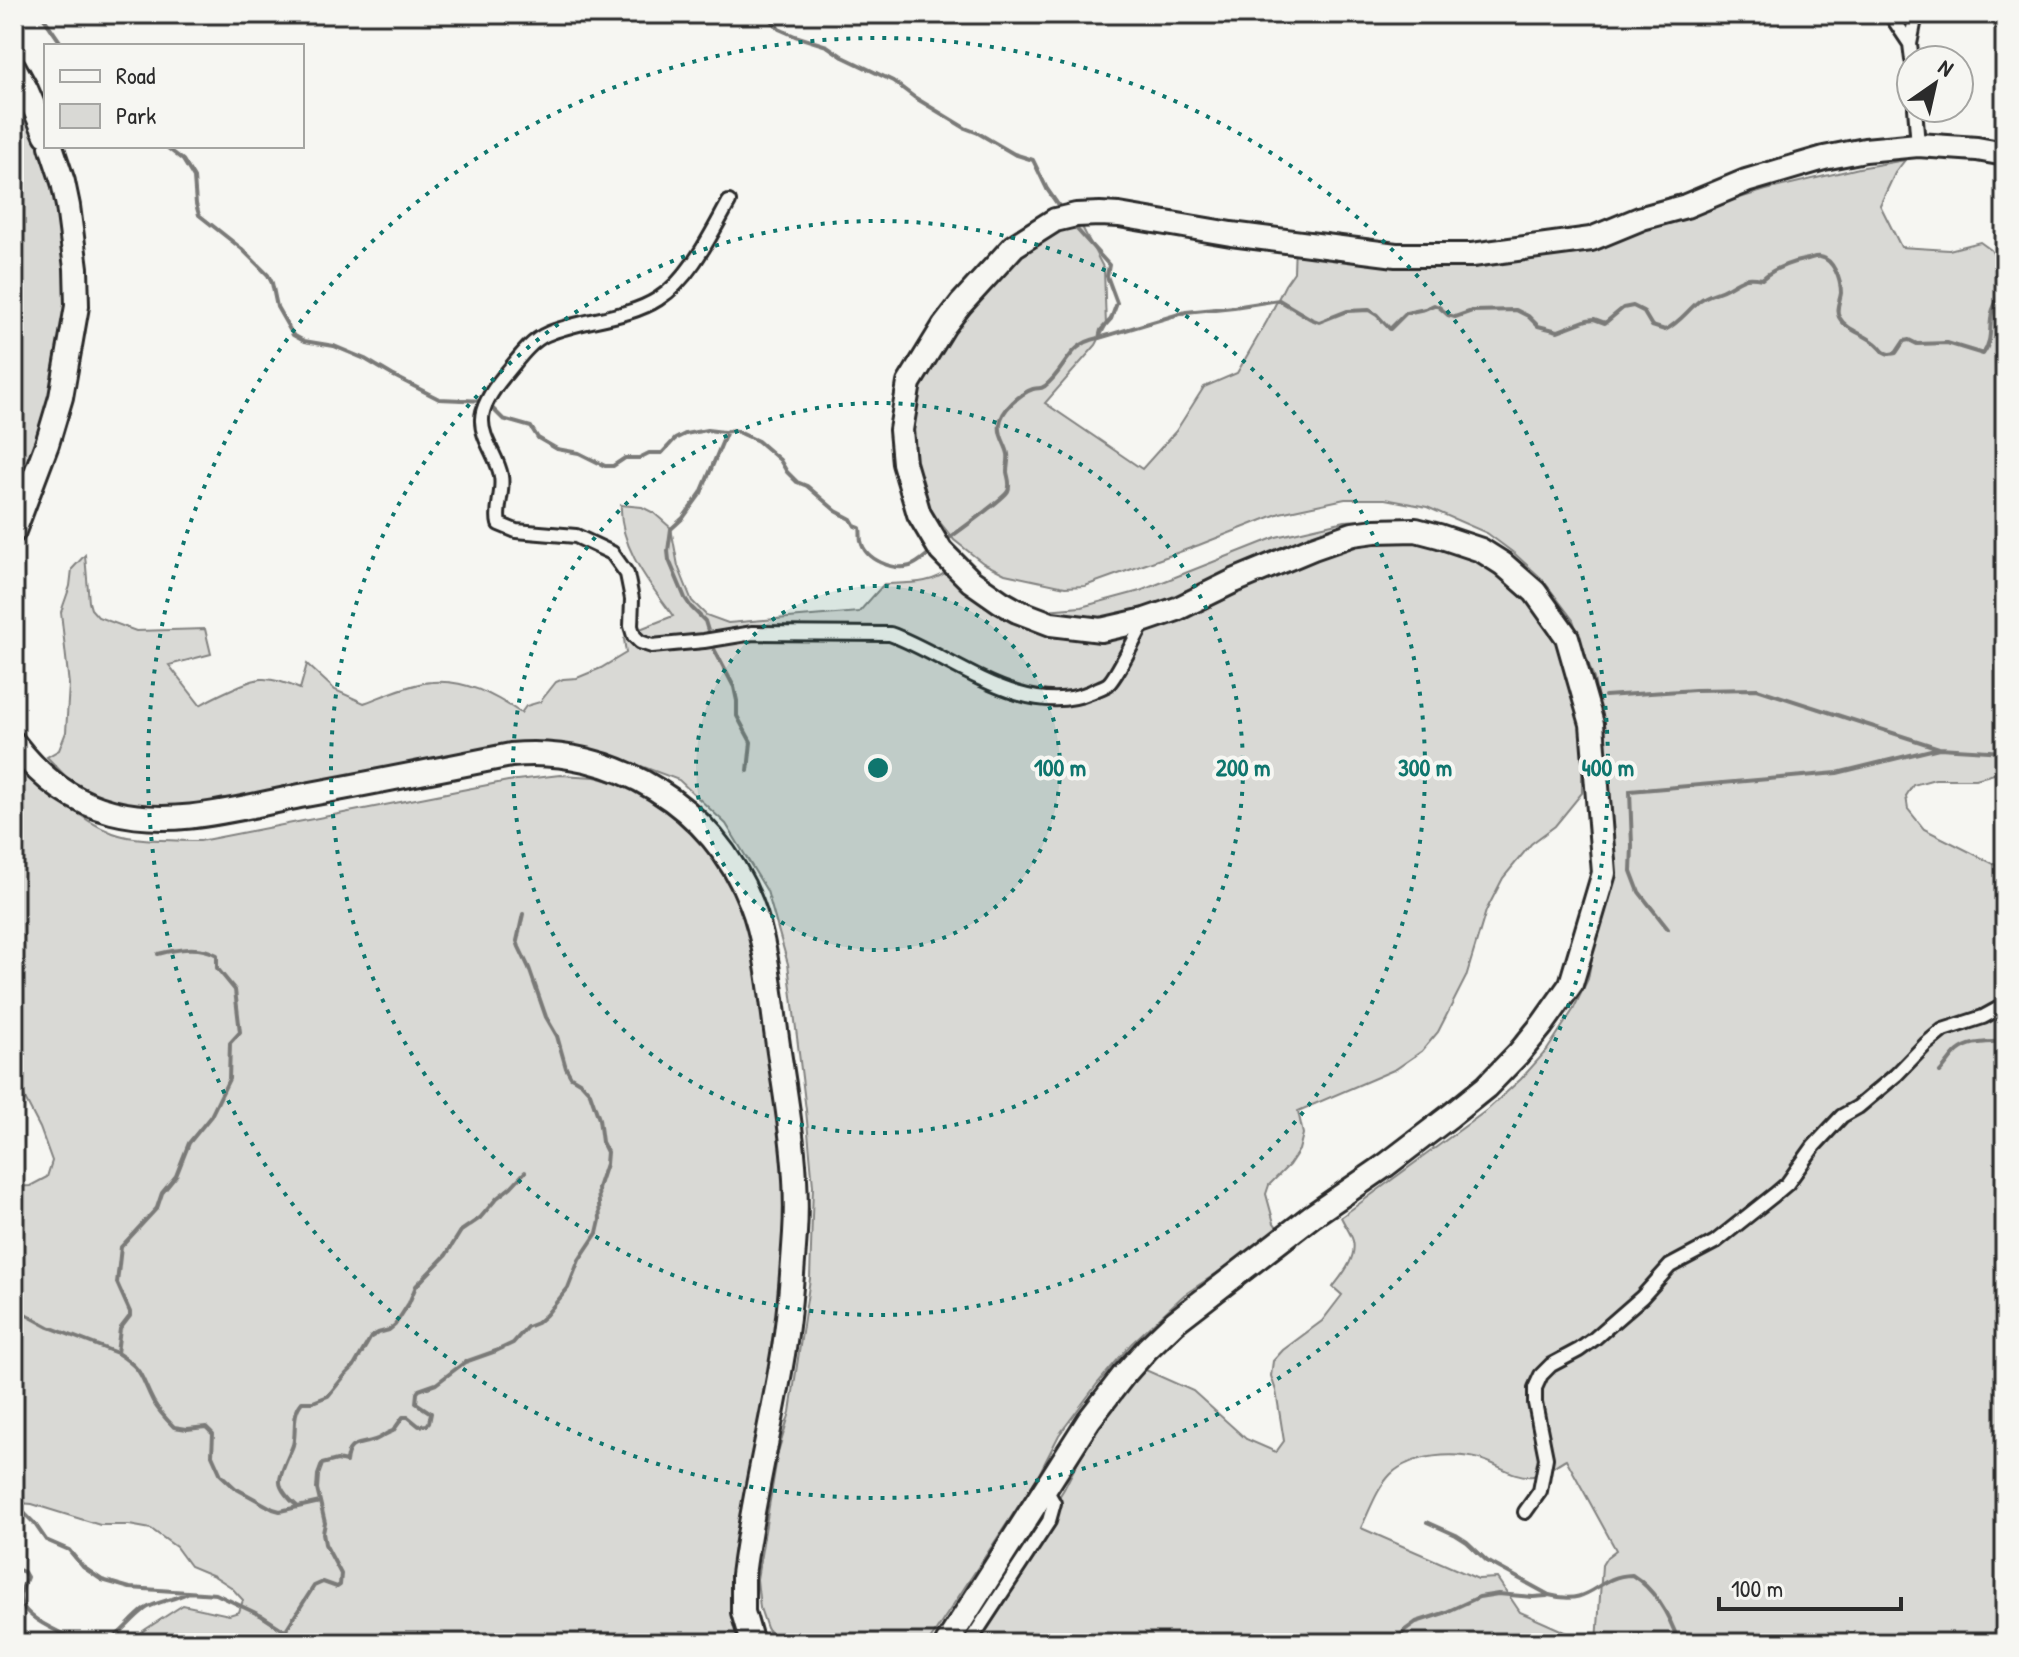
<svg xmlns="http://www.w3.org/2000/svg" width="2019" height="1657" font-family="'Patrick Hand',sans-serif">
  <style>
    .green { fill: #d9d9d5; stroke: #828280; stroke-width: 2 }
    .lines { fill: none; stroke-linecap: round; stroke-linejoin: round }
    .stream { stroke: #7a7a78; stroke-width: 4 }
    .minor-casing { stroke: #2b2b2b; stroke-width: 18 }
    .trunk-casing { stroke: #2b2b2b; stroke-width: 28 }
    .minor { stroke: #f6f6f2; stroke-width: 12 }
    .trunk { stroke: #f6f6f2; stroke-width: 22 }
    .ring { fill: none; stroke: #0f766e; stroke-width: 4; stroke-dasharray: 4 8 }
    .centre { fill: #0f766e; stroke: #f6f6f2; stroke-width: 4 }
    .ring-label { font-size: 24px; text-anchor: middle; font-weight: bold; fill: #0f766e; stroke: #f6f6f2; stroke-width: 8; stroke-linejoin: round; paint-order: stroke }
  </style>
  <rect width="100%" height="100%" fill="#f6f6f2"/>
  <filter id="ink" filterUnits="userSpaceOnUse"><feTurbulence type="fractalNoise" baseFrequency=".0125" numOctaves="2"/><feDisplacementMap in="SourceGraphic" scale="16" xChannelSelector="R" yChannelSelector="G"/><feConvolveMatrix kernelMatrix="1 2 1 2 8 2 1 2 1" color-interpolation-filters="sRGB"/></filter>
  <g filter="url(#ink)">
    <path class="green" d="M 14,76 L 48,158 L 69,252 L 67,351 L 14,523 Z
      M 1905,160 L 1895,173 L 1880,205 L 1901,247 L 1949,250 L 1980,242 L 1991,250 L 2005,272 L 2005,771 L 1976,779 L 1935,779 L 1913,785 L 1906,796 L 1908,809 L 1924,829 L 1996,865 L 2005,880 L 2005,1643 L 1597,1643 L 1602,1565 L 1607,1557 L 1616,1550 L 1566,1459 C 1556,1464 1544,1475 1533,1476 C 1514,1478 1498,1464 1480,1459 C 1454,1452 1412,1454 1391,1474 C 1377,1488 1370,1510 1361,1528 L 1478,1579 L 1497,1578 L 1520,1612 L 1590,1643 L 967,1643 L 1064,1489 L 1091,1436 L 1139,1367 L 1193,1391 L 1246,1439 L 1276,1452 L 1284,1441 L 1276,1391 L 1271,1376 L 1273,1361 L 1283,1350 L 1322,1321 L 1342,1295 L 1333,1287 C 1342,1275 1357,1258 1353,1241 C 1351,1233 1344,1224 1341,1217 L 1487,1110 L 1521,1079 L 1547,1050 L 1573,1010 L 1588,979 L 1603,896 L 1598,700 L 1594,679 L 1573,620 L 1542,579 L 1515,554 L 1487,533 L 1427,507 L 1385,499 L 1345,499 L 1280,513 L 1199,545 L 1085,586 L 1065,587 L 1005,574 L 983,563 L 954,540 L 928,508 L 914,476 L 908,405 L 926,355 L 1027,241 L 1079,221 L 1104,269 L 1106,326 L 1096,345 L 1045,403 L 1142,469 L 1176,431 L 1204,387 L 1237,373 L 1267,321 L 1285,285 L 1294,272 L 1295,244 L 1400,254 L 1615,236 L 1766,190 L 1859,168 Z
      M 621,505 L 642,507 L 654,513 L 671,528 L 678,566 L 692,601 L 706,615 L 728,623 L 859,612 L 884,584 C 907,583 935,585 952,567 L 1024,604 L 1045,610 L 1081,607 L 1140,591 L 1276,537 L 1345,521 L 1375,519 L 1431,529 L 1510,578 L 1551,628 L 1570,668 L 1579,708 L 1582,752 L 1582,793 L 1555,826 L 1531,844 L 1503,878 L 1486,911 L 1466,977 L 1438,1032 L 1422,1051 L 1396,1069 L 1298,1111 L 1303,1134 L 1299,1150 L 1289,1165 L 1269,1185 L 1266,1194 L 1274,1223 L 1280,1231 L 1184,1295 L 1131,1344 L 1097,1384 L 1059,1435 L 1037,1478 L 928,1643 L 776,1643 L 767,1628 L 760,1608 L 757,1579 L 778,1452 L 790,1412 L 810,1279 L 813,1186 L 806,1110 L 788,964 L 767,891 L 726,824 L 679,780 L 625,760 L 568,754 L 279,807 L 111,808 L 72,783 L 47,757 L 59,750 L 66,732 L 69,685 L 61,612 L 70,586 L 72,569 L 85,555 L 89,602 L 91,609 L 98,617 L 136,631 L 205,629 L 211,654 L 169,665 L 200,705 C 212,698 248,680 261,679 C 274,678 289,684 300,689 L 307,664 L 335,690 L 364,703 C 383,696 413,683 432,682 C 465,679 494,695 521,713 L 526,706 L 540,702 L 556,682 L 563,679 L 577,678 L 601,668 L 626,653 L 624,639 L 640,629 L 673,616 C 650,584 619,547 621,505 Z
      M 14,747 C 43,780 70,817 113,833 C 137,842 174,840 200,841 L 508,781 L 560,775 L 595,777 L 618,783 L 648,795 L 705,835 L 750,905 L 793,1178 L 744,1643 L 133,1643 L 143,1631 L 183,1605 L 229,1615 L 239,1612 L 243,1600 L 231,1587 L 214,1576 L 190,1566 L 176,1547 L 151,1529 L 129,1525 L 100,1525 L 32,1504 L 20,1503 L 14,1510 L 14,1187 L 30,1186 L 47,1177 L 52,1161 L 40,1128 L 25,1099 L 17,1064 L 23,1052 L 21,1038 L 14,1017 Z"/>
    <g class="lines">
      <path class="stream" d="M 41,14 L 63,46
        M 767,14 L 779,29 L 795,36 L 827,46 L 843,57 L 893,81 L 914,97 L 965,128 L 978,133 L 1014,154 L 1033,160 L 1047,189 L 1063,212
        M 165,146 L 183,160 L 191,173 L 194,178 L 196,204 L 199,215 L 242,249 L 268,275 L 272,283 L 277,307 L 293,335 L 304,341 L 334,346 L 365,359 L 392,375 L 439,399 L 485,401 L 503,419 L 531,427 L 538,438 L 557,449 L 579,453 L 605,466 L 613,466 L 625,458 L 639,458 L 649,453 L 662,453 L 675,439 L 685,434 L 707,430 L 724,432 L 734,430 L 758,441 L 780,460 L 787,472 L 797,482 L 807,486 L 836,511 L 851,519 L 855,526 L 860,528 C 861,532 860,536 861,541 C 865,560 893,571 910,566 C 919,563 925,556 932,551
        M 1073,225 L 1109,265 L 1107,276 L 1117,303 L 1111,319 L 1101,330 L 1099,338
        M 727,431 L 701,493 L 683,518 L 671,529 L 668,551 L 669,560 L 685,598 L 691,607 L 705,621 L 713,647 L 734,687 L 737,701 L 737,716 L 751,742 L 748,771
        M 945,541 C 955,534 1006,497 1008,491 C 1011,484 1008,478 1007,472 C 1007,466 1009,460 1008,454 C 1006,444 998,436 1000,424 C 1001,410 1021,393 1033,389 C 1040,387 1039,390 1045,386 C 1067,369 1067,344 1099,338 L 1186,312 L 1234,307 L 1279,300 L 1311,319 L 1319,322 L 1347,311 L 1369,310 L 1377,315 L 1390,329 L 1406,313 L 1425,309 L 1434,305 L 1439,307 L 1448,315 L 1455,317 L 1472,311 L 1516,310 L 1528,316 L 1538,326 L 1558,331 L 1587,320 L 1594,319 L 1605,323 L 1623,308 L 1633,306 L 1643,311 L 1652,326 L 1665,330 C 1679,323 1687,311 1699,301 C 1710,293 1717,294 1727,288 C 1742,280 1744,275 1762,279 C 1774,268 1792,262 1808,259 C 1812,258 1816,256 1820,257 C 1834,259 1841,281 1841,293 C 1840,301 1835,309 1839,317 C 1846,330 1865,334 1875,343 C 1878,345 1881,349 1884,352 C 1890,355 1890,354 1896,353 L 1904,341 L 1909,340 L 1917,344 L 1947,343 L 1983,354 C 1998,334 1981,311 2005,294
        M 1605,696 L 1695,690 L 1757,689 L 1939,748 L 2005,752
        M 1668,929 L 1639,892 L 1631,871 L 1632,846 L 1630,791 L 1837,773 L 1939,748
        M 1940,1072 C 1946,1066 1951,1057 1958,1051 C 1971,1040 1989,1043 2005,1041
        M 14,1308 L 49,1327 L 117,1353 C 144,1370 140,1376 153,1401 C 158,1410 167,1420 174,1427 L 187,1429 L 206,1427 L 213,1434 L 212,1455 L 221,1475 L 235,1488 L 273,1509 L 280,1511 L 320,1502
        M 117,1353 L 120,1329 L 130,1316 L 130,1312 L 117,1283 L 121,1247 L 157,1208 L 162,1193 L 176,1176 L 189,1143 L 211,1116 L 229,1079 L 230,1043 L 240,1032 L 235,990 L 217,968 L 217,955 C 199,945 178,949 158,954
        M 297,1506 C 291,1501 279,1489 280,1481 C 280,1472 290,1454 293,1445 C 297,1430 291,1415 302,1402 L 313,1402 L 328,1396 L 346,1374 L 354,1366 L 371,1337 L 378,1333 L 389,1330 L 395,1325 L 409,1303 L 416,1286 L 446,1255 L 461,1231 L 480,1218 L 497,1198 L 511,1187 L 525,1172
        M 23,1512 L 35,1524 L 46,1540 L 69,1550 L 83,1567 L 102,1580 L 130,1588 L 216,1594 L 262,1616 L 285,1631
        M 1427,1522 L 1456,1535 L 1467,1542 L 1487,1561 L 1549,1595 C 1594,1607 1594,1576 1632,1575 C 1656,1590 1670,1617 1679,1643
        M 14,1568 L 24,1572 L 27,1577 C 25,1583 21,1590 20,1596 C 19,1618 65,1634 82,1643
        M 106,1643 C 121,1635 131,1619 145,1609 C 158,1601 174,1600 187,1593
        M 288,1643 L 285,1636 L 287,1628 L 314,1586 L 323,1582 L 337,1587 L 340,1585 L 341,1574 L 325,1544 L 323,1533 L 325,1523 L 317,1489 L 318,1475 L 322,1464 L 337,1460 L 346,1462 C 348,1441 357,1446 375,1440 C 381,1438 386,1433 393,1431 L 403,1417 L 408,1417 L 419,1426 L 427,1425 L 429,1423 L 431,1413 L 416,1403 L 417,1393 L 419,1390 L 436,1384 L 465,1362 L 496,1351 L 513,1343 L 527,1327 L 537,1323 L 546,1315 L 568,1288 L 579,1260 L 597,1233 L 600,1220 L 598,1188 L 606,1164 L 607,1152 L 602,1142 L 599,1119 L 590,1093 L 581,1083 L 571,1077 L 566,1068 L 557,1036 L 546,1017 L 529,968 L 519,947 L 517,941 L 523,914
        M 1395,1643 L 1405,1630 L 1416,1622 L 1444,1613 L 1479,1597 L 1498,1594 L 1533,1597 L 1547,1596"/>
      <g class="minor-casing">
        <path id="minor" d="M 1890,14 L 1910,44 L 1912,60
          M 1910,44 L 1916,14
          M 1915,108 L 1918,145
          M 729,202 C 711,234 690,279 658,299 C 627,319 581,319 547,334 C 530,341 516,362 504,376 C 495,387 482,404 482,419 C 481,439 498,457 501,476 C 504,493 495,509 499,524 L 516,531 L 576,536 L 612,553 L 627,574 L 632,599 L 631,626 L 634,636 L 640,642 L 652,646 L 704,641 L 753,633 L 890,634 C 951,656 1024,721 1091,692 C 1096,689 1104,687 1108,684 C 1116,678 1138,632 1145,620
          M 1525,1512 L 1540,1491 L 1546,1458 L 1535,1403 L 1535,1388 L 1541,1375 L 1551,1365 L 1579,1350 L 1594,1339 L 1642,1297 L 1670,1266 L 1715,1242 L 1774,1195 L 1787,1184 L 1814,1146 L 1842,1116 L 1858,1107 L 1896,1075 L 1926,1044 L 1943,1030 L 1983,1017 L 2005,1005
          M 969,1643 L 1049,1521 L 1054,1503 L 1045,1488"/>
      </g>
      <g class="trunk-casing">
        <path id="trunk" d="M 14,67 L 26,89 L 46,135
          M 14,531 L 47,444 L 61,397 L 77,306 L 76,268 L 68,206 L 63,182 L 51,146
          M 14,743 C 39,776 72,802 112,812 C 174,828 239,808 300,796 C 371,783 441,769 511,755 C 614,745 714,807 751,903 C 768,945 772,1007 779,1052 C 788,1111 799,1173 795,1233 C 792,1277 789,1322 781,1366 C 769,1436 752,1504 743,1575 L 743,1612 L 752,1643
          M 947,1643 L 1089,1420 L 1123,1376 L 1147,1349 L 1175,1322 L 1312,1216 L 1386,1165 L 1450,1116 L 1486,1087 L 1519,1053 L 1542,1025 L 1571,984 L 1604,873 L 1592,724 L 1567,637 L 1535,592 L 1503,564 L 1481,550 L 1439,536 L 1416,530 L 1375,531 L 1353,534 L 1313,548 L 1234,581 L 1177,609 L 1145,620 L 1101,630 L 1051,624 L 1017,611 L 1001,602 L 971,581 L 941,551 L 919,514 L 904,463 L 901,430 L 909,383 L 944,326 L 961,304 L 1014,246 L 1055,220 L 1076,215 L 1100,214 L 1119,215 L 1231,234 L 1396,255 L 1472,255 L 1591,239 L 1642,218 L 1686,206 L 1746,181 L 1824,158 L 1865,150 L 1918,145 L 1977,149 L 2005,154"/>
      </g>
      <use href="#minor" class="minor"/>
      <use href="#trunk" class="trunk"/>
    </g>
  </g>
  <circle cx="878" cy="768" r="182" fill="#0f766e" fill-opacity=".12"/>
  <g class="ring">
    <circle cx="878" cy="768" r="182"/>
    <circle cx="878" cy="768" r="365"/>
    <circle cx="878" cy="768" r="547"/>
    <circle cx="878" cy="768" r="730"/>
  </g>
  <circle cx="878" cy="768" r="12" class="centre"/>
  <g class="ring-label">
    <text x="1060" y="776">100 m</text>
    <text x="1243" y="776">200 m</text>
    <text x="1425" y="776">300 m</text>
    <text x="1608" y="776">400 m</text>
  </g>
  <rect width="2019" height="1657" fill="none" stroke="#f6f6f2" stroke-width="48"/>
  <rect x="24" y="24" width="1971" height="1609" fill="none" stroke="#2b2b2b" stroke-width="3" filter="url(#ink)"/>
  <rect x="44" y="44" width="260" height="104" fill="#f6f6f2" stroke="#a5a5a2" stroke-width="2"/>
  <rect x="60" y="70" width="40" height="12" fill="#f6f6f2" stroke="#a5a5a2" stroke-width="2"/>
  <text x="116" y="84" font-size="24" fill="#2b2b2b">Road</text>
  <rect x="60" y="104" width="40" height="24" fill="#d9d9d5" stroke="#a5a5a2" stroke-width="2"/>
  <text x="116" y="124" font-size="24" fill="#2b2b2b">Park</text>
  <g transform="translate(1935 84) rotate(34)"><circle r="38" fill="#f6f6f2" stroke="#a5a5a2" stroke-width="2"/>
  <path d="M0-6L14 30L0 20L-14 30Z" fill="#2b2b2b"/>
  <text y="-12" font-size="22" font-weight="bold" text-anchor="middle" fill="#2b2b2b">N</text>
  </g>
  <path d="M1719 1597v12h182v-12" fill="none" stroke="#2b2b2b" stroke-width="4"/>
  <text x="1731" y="1597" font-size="24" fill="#2b2b2b" stroke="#f6f6f2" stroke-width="6" paint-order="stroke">100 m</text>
</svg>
